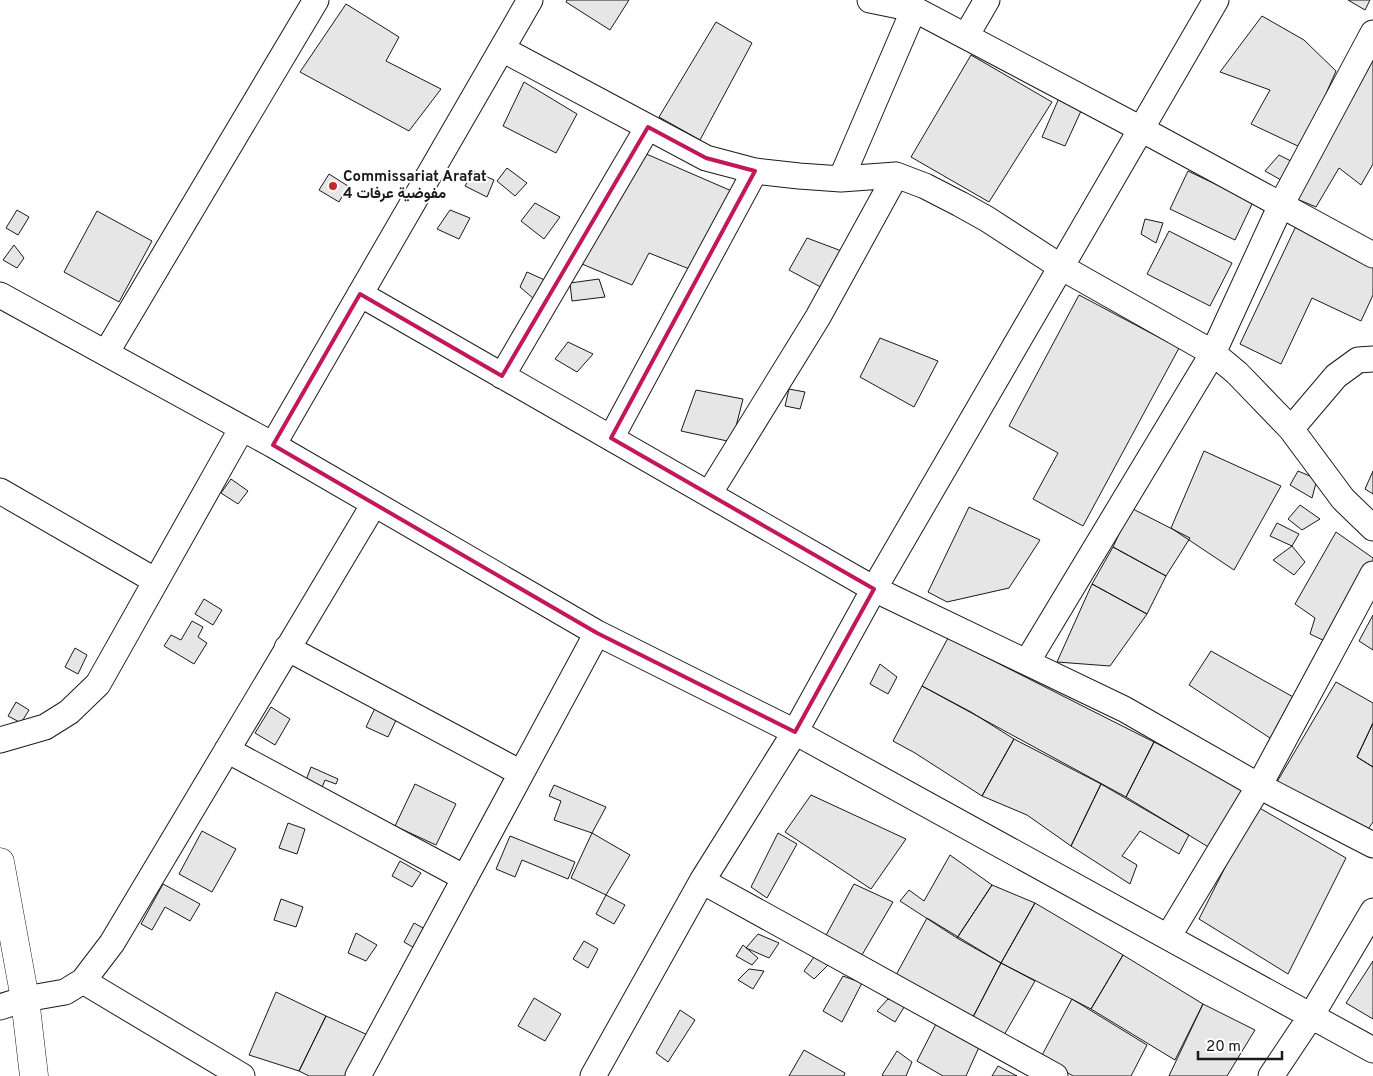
<svg xmlns="http://www.w3.org/2000/svg" width="1373" height="1076" font-family="Overpass,Vazirmatn,sans-serif">
  <style>
    .building { fill: #e6e6e6; stroke: #1a1a1a }
    .lines { fill: none; stroke-linecap: round; stroke-linejoin: round }
    .street-casing { stroke: #1a1a1a; stroke-width: 27 }
    .secondary-casing { stroke: #1a1a1a; stroke-width: 29 }
    .street { stroke: #fff; stroke-width: 25 }
    .secondary { stroke: #fff; stroke-width: 28 }
    .marked { fill: none; stroke: #c2185b; stroke-width: 4; stroke-linejoin: round }
    .poi-dot { fill: #c62828; stroke: #fff; stroke-width: 2 }
    .labels { text-anchor: middle; dominant-baseline: central; stroke-width: 4; stroke-linejoin: round; paint-order: stroke }
    .poi-label { font-size: 15px; font-weight: bold; fill: #1a1a1a; stroke: #fff; text-anchor: start }
  </style>
  <rect width="100%" height="100%" fill="#fff"/>
  <path class="building" d="M 567,0 L 629,0 L 610,30 L 566,2 Z
    M 1348,0 L 1370,0 L 1365,10 Z
    M 346,4 L 399,37 L 386,61 L 441,89 L 409,131 L 300,72 Z
    M 1262,16 L 1304,40 L 1336,71 L 1302,148 L 1251,124 L 1270,90 L 1220,72 Z
    M 716,22 L 752,43 L 700,140 L 659,117 Z
    M 971,55 L 1052,102 L 989,202 L 911,157 Z
    M 1373,60 L 1373,164 L 1361,185 L 1339,168 L 1316,207 L 1297,199 Z
    M 524,82 L 577,114 L 556,153 L 503,126 Z
    M 1059,98 L 1081,111 L 1065,146 L 1042,137 Z
    M 644,153 L 734,192 L 697,272 L 649,253 L 632,285 L 582,264 Z
    M 1279,155 L 1293,162 L 1281,180 L 1265,171 Z
    M 507,168 L 527,183 L 515,196 L 497,181 Z
    M 474,171 L 494,180 L 487,197 L 465,186 Z
    M 1188,171 L 1253,202 L 1235,240 L 1170,209 Z
    M 329,174 L 348,186 L 339,202 L 319,190 Z
    M 535,203 L 560,217 L 544,239 L 521,221 Z
    M 17,210 L 29,217 L 18,235 L 6,228 Z
    M 450,210 L 470,218 L 459,239 L 437,229 Z
    M 97,211 L 152,241 L 119,302 L 64,272 Z
    M 1145,219 L 1163,223 L 1156,243 L 1141,234 Z
    M 1296,226 L 1373,262 L 1373,295 L 1361,321 L 1312,298 L 1281,364 L 1240,344 Z
    M 1169,231 L 1232,263 L 1210,306 L 1147,274 Z
    M 807,238 L 847,253 L 828,291 L 789,270 Z
    M 14,245 L 24,258 L 17,268 L 3,260 Z
    M 527,272 L 547,281 L 534,299 L 520,287 Z
    M 599,279 L 605,297 L 572,301 L 570,283 Z
    M 1079,295 L 1179,348 L 1083,526 L 1033,499 L 1058,453 L 1009,426 Z
    M 880,338 L 938,361 L 914,407 L 860,377 Z
    M 568,342 L 593,354 L 577,372 L 555,359 Z
    M 789,389 L 805,392 L 800,409 L 785,406 Z
    M 696,390 L 743,399 L 732,442 L 681,431 Z
    M 1204,451 L 1281,486 L 1234,570 L 1171,528 Z
    M 1298,471 L 1317,479 L 1312,498 L 1290,485 Z
    M 1373,471 L 1373,494 L 1365,489 Z
    M 231,479 L 248,491 L 238,504 L 221,493 Z
    M 1300,505 L 1320,519 L 1302,530 L 1288,519 Z
    M 969,507 L 1040,540 L 1009,588 L 947,602 L 928,592 Z
    M 1131,508 L 1190,538 L 1166,576 L 1113,547 Z
    M 1277,523 L 1299,534 L 1292,546 L 1270,536 Z
    M 1336,532 L 1373,558 L 1373,565 L 1329,643 L 1310,634 L 1315,618 L 1295,604 Z
    M 1292,546 L 1305,562 L 1294,575 L 1273,560 Z
    M 1113,547 L 1166,576 L 1147,614 L 1092,584 Z
    M 1092,584 L 1147,614 L 1110,666 L 1057,662 Z
    M 204,599 L 222,610 L 213,625 L 195,614 Z
    M 1373,615 L 1373,650 L 1359,641 Z
    M 192,621 L 203,627 L 198,637 L 207,643 L 194,664 L 164,646 L 171,635 L 181,640 Z
    M 948,638 L 1154,742 L 1126,797 L 922,686 Z
    M 75,648 L 87,655 L 78,674 L 65,667 Z
    M 1211,651 L 1295,698 L 1273,740 L 1189,685 Z
    M 880,664 L 897,677 L 888,694 L 870,684 Z
    M 1336,682 L 1373,703 L 1373,723 L 1357,757 L 1373,767 L 1373,822 L 1364,835 L 1274,787 Z
    M 922,686 L 971,712 L 1014,739 L 982,796 L 915,753 L 893,741 Z
    M 16,702 L 29,710 L 21,723 L 8,716 Z
    M 376,706 L 398,716 L 388,737 L 366,727 Z
    M 271,707 L 290,719 L 275,745 L 255,733 Z
    M 1373,723 L 1373,767 L 1357,757 Z
    M 1014,739 L 1101,784 L 1071,846 L 1027,815 L 982,796 Z
    M 1154,742 L 1244,788 L 1210,848 L 1126,797 Z
    M 311,767 L 338,779 L 336,784 L 325,780 L 319,795 L 303,788 Z
    M 415,784 L 456,804 L 436,845 L 395,826 Z
    M 1101,784 L 1189,835 L 1179,854 L 1140,831 L 1122,856 L 1137,865 L 1130,884 L 1071,846 Z
    M 554,785 L 606,807 L 592,833 L 554,820 L 561,801 L 549,796 Z
    M 811,795 L 906,839 L 871,889 L 785,832 Z
    M 1256,806 L 1346,858 L 1288,974 L 1199,919 Z
    M 288,823 L 305,829 L 297,854 L 279,848 Z
    M 202,831 L 236,849 L 212,892 L 179,874 Z
    M 592,833 L 630,855 L 606,895 L 571,878 Z
    M 778,833 L 797,844 L 767,898 L 751,887 Z
    M 510,836 L 575,862 L 568,879 L 522,860 L 515,877 L 496,869 Z
    M 950,855 L 992,885 L 957,938 L 900,901 L 909,890 L 924,901 Z
    M 400,861 L 421,873 L 412,887 L 392,876 Z
    M 163,884 L 200,904 L 190,921 L 165,907 L 152,930 L 141,924 Z
    M 854,884 L 893,902 L 859,960 L 824,939 Z
    M 992,885 L 1035,903 L 1001,963 L 957,938 Z
    M 606,895 L 625,905 L 614,924 L 596,914 Z
    M 281,899 L 303,907 L 296,927 L 274,920 Z
    M 1035,903 L 1123,955 L 1091,1009 L 1001,963 Z
    M 927,918 L 1001,963 L 973,1017 L 896,975 Z
    M 414,923 L 434,934 L 423,953 L 404,942 Z
    M 356,933 L 377,945 L 366,961 L 348,953 Z
    M 758,934 L 779,943 L 769,958 L 746,948 Z
    M 584,941 L 598,949 L 588,968 L 573,959 Z
    M 743,945 L 758,958 L 752,965 L 736,956 Z
    M 1123,955 L 1203,1004 L 1175,1060 L 1091,1009 Z
    M 814,957 L 828,965 L 814,979 L 804,971 Z
    M 1373,961 L 1373,1019 L 1346,1003 Z
    M 1001,963 L 1035,981 L 1003,1037 L 973,1017 Z
    M 749,969 L 764,971 L 753,989 L 738,980 Z
    M 843,976 L 862,983 L 842,1022 L 823,1011 Z
    M 276,992 L 326,1016 L 299,1071 L 249,1055 Z
    M 534,998 L 561,1014 L 545,1041 L 518,1026 Z
    M 888,999 L 906,1004 L 895,1022 L 877,1011 Z
    M 1072,999 L 1147,1045 L 1131,1076 L 1073,1076 L 1041,1057 Z
    M 1203,1004 L 1255,1030 L 1227,1076 L 1169,1076 Z
    M 680,1010 L 695,1020 L 668,1062 L 656,1053 Z
    M 326,1016 L 370,1036 L 351,1076 L 309,1076 L 299,1071 Z
    M 937,1022 L 980,1045 L 966,1076 L 943,1076 L 917,1061 Z
    M 804,1050 L 845,1073 L 844,1076 L 789,1076 Z
    M 897,1051 L 912,1062 L 906,1076 L 884,1076 L 882,1075 Z
    M 998,1066 L 1017,1076 L 992,1076 Z"/>
  <g class="lines">
    <g class="street-casing">
      <path id="street" d="M 870,0 L 914,9 L 1141,129 L 1373,255
        M 966,36 L 987,0
        M 502,49 L 706,158 L 755,171 L 799,176 L 841,179 L 896,175 L 925,186 L 960,204 L 987,219 L 1061,267 L 1213,353 L 1237,373 L 1291,429 L 1343,499 L 1373,528
        M 841,179 L 914,9
        M 360,294 L 874,589 L 1124,709 L 1259,786 L 1373,845
        M 0,295 L 273,445 L 597,633 L 795,732 L 1373,1050
        M 106,353 L 316,0
        M 502,376 L 648,127
        M 1291,429 L 1336,376 L 1358,360 L 1373,359
        M 611,438 L 755,171
        M 273,445 L 530,0
        M 0,491 L 156,581
        M 709,494 L 818,317 L 896,175
        M 287,648 L 521,773
        M 1027,662 L 1213,353 L 1281,205 L 1373,33
        M 0,740 L 45,727 L 69,712 L 98,684 L 242,428
        M 227,750 L 465,878
        M 702,881 L 1055,1076
        M 1168,937 L 1259,786 L 1373,574
        M 83,981 L 242,1076
        M 0,1007 L 25,999 L 65,992 L 83,981 L 112,943 L 374,504
        M 358,1076 L 597,633
        M 593,1076 L 702,881 L 795,732 L 874,589 L 1216,0
        M 1271,1076 L 1311,1016 L 1373,911"/>
    </g>
    <g class="secondary-casing">
      <path id="secondary" d="M 0,862 L 25,999 L 34,1076"/>
    </g>
    <use href="#street" class="street"/>
    <use href="#secondary" class="secondary"/>
  </g>
  <path class="marked" d="M 648,127 L 706,158 L 755,171 L 611,438 L 874,589 L 795,732 L 597,633 L 273,445 L 360,294 L 502,376 Z"/>
  <circle class="poi-dot" cx="333" cy="186" r="5"/>
  <g class="labels">
    <g class="poi-label">
      <text x="343" y="177">Commissariat Arafat<tspan x="343" dy="17">4 مفوضية عرفات</tspan></text>
    </g>
  </g>
  <path d="M1198 1051v8h84v-8" fill="none" stroke="#1a1a1a" stroke-width="2.5"/>
  <text x="1206" y="1051" font-size="15" fill="#1a1a1a" stroke="#ffffff" stroke-width="4" paint-order="stroke">20 m</text>
</svg>
